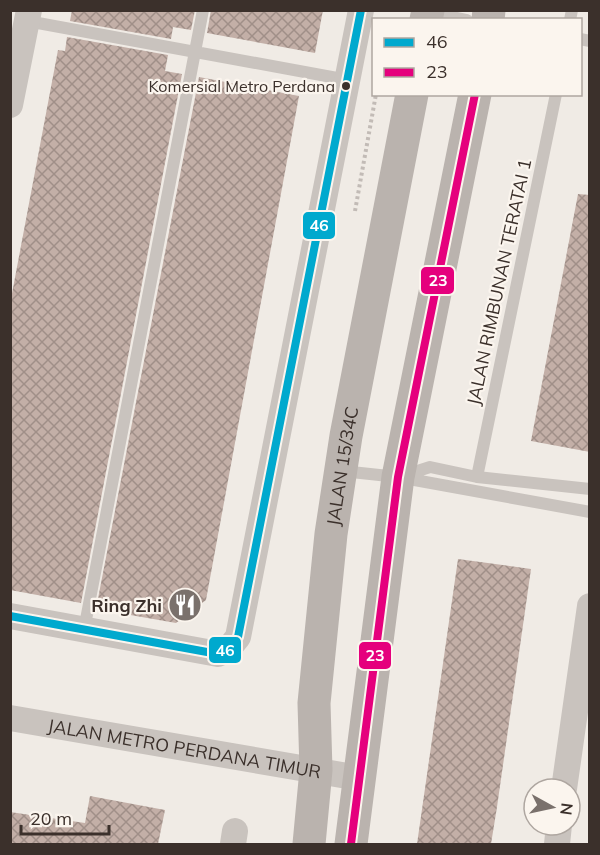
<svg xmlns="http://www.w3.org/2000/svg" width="600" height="855" font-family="Mulish,sans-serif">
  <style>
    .building { fill: url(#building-cross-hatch) }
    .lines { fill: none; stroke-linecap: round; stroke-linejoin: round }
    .path { stroke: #c2bbb6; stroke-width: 4; stroke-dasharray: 3 3; stroke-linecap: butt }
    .lane { stroke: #c9c3be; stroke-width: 12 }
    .street { stroke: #c9c3be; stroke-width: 26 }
    .secondary { stroke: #bab3ae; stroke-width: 33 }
    .bus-1-casing { stroke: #fbf5ee; stroke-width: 12 }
    .bus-2-casing { stroke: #fbf5ee; stroke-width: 12 }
    .bus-1 { stroke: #00a9ce; stroke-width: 8 }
    .bus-2 { stroke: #e5007d; stroke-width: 8 }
    .bus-dot { fill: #3b302b; stroke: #fbf5ee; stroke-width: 2 }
    .labels { text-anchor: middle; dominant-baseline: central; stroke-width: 4.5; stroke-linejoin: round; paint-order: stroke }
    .bus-label { font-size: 16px; fill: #3b302b; stroke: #fbf5ee; text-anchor: end }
    .street-label { font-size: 18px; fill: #3b302b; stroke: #fbf5ee }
    .poi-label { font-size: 18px; font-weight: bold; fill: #3b302b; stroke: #fbf5ee; text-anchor: end }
    .line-badge { stroke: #fbf5ee; stroke-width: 2 }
    .badge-label { font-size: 16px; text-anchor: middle; font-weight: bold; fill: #fff }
  </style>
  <defs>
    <pattern id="building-cross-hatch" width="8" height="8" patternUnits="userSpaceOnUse" patternTransform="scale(1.5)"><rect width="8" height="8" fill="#c3afa7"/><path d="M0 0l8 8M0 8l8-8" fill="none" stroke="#a08f88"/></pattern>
  </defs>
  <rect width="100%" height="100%" fill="#f0ebe5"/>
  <path class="building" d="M 72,10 L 195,10 L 191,30 L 173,27 L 171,39 L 70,21 Z
    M 211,10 L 323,10 L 315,53 L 207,33 Z
    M 67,37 L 168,55 L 165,71 L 182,74 L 81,603 L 10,590 L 10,304 L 58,50 L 65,51 Z
    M 199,77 L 299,96 L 206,600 L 176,623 L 96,609 Z
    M 578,194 L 590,195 L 590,452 L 531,441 Z
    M 458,559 L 531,569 L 497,807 L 491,844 L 417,844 Z
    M 90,796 L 165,810 L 158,844 L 10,844 L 10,812 L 85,823 Z"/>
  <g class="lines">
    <path class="path" d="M 355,211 L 376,94"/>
    <path class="lane" d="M 429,12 L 467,20
      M 570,20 L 572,10
      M 27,21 L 348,80
      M 580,39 L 590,41
      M 342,471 L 398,477 L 590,512
      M 402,476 L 430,467 L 477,477 L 590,489
      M 477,477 L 556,94
      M 84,630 L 203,10"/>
    <g class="street">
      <path d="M 10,105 L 29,10"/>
      <path d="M 10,616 L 218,654 L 230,647 L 238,637 L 361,10"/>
      <path id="s1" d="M 10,718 L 359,778"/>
      <path d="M 564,789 L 590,606"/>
      <path d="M 233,844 L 235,831"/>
      <path d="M 557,844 L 559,825"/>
    </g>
    <g class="secondary">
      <path d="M 426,20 L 428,10"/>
      <path d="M 488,20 L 489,10"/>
      <path id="s2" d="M 309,844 L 316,770 L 314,703 L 331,534 L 346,436 L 412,94"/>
      <path d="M 351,844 L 398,477 L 475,94"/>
    </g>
    <g class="bus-1-casing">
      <path id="bus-1" d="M 10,616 L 218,654 L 230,647 L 238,637 L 361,10"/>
    </g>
    <g class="bus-2-casing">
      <path id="bus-2" d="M 351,844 L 398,477 L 475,94"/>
    </g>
    <use href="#bus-1" class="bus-1"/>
    <use href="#bus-2" class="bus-2"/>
  </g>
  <defs>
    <g id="restaurant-disc" transform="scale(1.725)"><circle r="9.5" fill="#7a716c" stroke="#fbf5ee"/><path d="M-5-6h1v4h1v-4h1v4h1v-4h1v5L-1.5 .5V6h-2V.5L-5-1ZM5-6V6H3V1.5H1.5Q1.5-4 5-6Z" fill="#fff"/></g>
  </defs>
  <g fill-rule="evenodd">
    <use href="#restaurant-disc" x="185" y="605"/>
  </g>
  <circle class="bus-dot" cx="346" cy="86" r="5"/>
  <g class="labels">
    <g class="bus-label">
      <text x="335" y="86">Komersial Metro Perdana</text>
    </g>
    <g class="street-label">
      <text transform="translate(499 282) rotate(-78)">JALAN RIMBUNAN TERATAI 1</text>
      <text stroke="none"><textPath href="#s2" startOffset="380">JALAN 15/34C</textPath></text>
      <text stroke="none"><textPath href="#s1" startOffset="177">JALAN METRO PERDANA TIMUR</textPath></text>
    </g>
    <g class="poi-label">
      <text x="162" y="605">Ring Zhi</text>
    </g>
  </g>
  <g class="line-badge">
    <rect x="302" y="211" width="34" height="29" rx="6" fill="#00a9ce"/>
    <rect x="420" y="266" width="35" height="29" rx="6" fill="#e5007d"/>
    <rect x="208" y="636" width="34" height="28" rx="6" fill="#00a9ce"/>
    <rect x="358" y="641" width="34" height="29" rx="6" fill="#e5007d"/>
  </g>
  <g class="badge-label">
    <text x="319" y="231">46</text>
    <text x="438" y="286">23</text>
    <text x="225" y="656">46</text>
    <text x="375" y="661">23</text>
  </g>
  <rect width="600" height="855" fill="none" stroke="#3b302b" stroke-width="24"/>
  <rect x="372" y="18" width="210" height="78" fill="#fbf5ee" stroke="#aea6a0" stroke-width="1.5"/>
  <rect x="384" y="38" width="30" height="9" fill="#00a9ce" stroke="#aea6a0" stroke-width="1.5"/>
  <text x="426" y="48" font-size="18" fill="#3b302b">46</text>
  <rect x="384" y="68" width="30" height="9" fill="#e5007d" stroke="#aea6a0" stroke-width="1.5"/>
  <text x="426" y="78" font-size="18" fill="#3b302b">23</text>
  <g transform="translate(552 807) rotate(98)"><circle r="28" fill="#fbf5ee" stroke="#aea6a0" stroke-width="1.5"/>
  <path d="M0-4.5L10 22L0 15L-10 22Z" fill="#7a716c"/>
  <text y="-9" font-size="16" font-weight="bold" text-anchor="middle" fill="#3b302b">N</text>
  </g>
  <path d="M21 825v9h88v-9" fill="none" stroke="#3b302b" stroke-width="3"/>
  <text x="30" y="825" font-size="18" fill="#3b302b" stroke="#fbf5ee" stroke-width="4.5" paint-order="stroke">20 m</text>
</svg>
